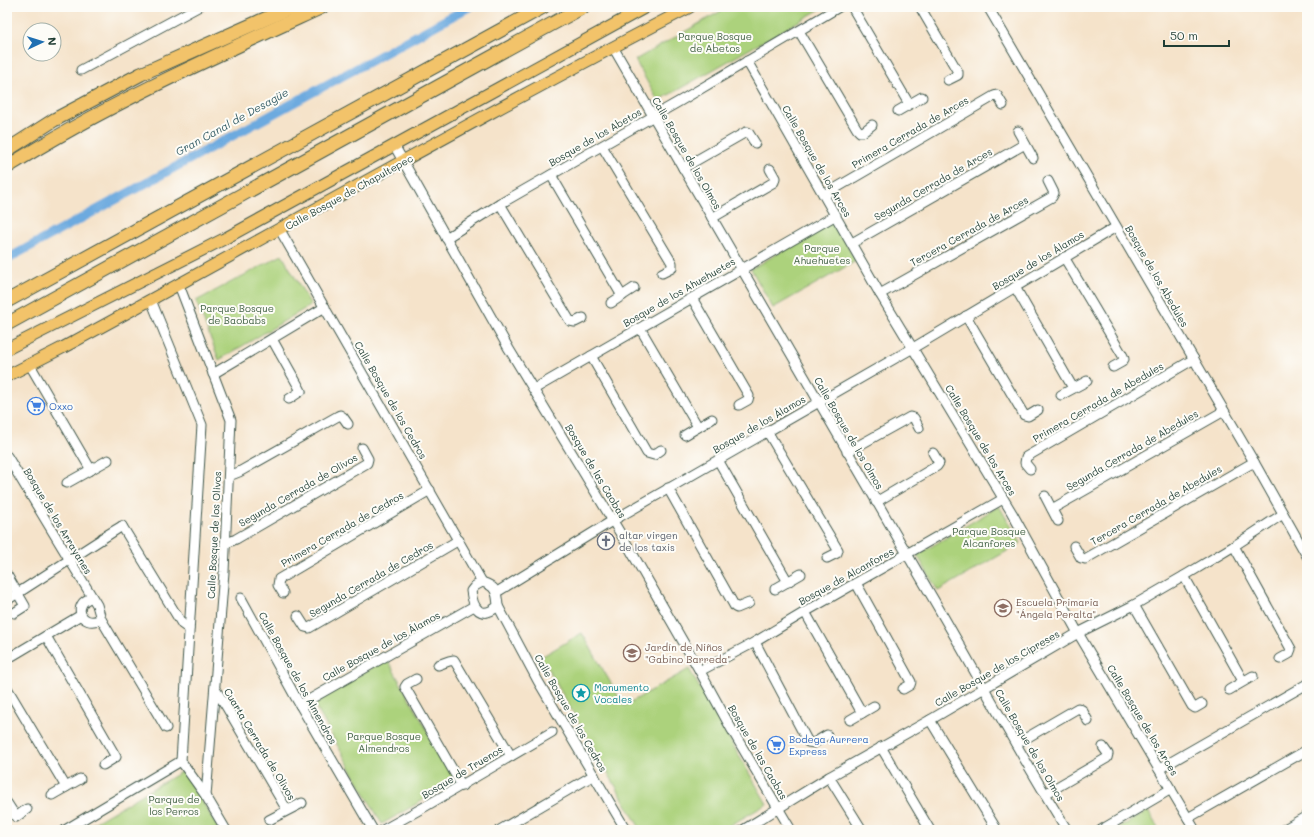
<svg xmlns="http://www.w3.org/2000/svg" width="1314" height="837" font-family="Mali,sans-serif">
<rect width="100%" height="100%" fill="#fdfcf7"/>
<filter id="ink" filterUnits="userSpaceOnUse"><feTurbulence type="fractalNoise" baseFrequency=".025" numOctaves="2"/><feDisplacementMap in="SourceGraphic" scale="8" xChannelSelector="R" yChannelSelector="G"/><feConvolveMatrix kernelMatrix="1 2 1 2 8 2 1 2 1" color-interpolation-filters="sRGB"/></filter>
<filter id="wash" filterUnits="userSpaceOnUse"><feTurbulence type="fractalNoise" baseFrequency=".012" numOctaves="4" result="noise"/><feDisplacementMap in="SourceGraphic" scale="16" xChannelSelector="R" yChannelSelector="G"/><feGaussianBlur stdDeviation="0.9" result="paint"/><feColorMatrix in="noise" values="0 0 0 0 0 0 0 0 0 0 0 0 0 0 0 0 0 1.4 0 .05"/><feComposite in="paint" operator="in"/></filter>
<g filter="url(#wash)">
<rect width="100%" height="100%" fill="#f5e3ca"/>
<g fill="#acd27b" stroke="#668858">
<polygon points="728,7 824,7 658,101 635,60"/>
<polygon points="834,221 856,261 773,308 751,269"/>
<polygon points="282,255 311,305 219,360 196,301"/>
<polygon points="999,506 1021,543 938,591 917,555"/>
<polygon points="582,633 624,706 689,669 767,804 722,830 641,830 541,657"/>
<polygon points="387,659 456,781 382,824 313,702"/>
<polygon points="184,770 219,830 89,830 87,827"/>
<polygon points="1148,811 1159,830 1115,830"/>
</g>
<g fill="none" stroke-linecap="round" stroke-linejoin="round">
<polyline stroke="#6daadf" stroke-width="9" points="7,259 469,7"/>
</g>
</g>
<g filter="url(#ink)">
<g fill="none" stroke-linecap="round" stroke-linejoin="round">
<defs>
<g id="minor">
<polyline points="852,7 909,104"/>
<polyline points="920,7 958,72 958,75 948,80"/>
<polyline points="988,7 1254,462 1307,556"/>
<polyline points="799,31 857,129 860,132 863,132 872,125"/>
<path d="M613,47C718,228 823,409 928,590C975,670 1018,752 1067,830"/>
<polyline points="747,61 880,294 1012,513 1078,633 1195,830"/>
<polyline points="81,70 198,7"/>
<polyline points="898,111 922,97"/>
<polyline points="1018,131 1033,158"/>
<polyline points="394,145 509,349 631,551 697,666 732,730 791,830"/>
<polyline points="602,146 672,263 672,268 662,273"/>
<polyline points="683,168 746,132 748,132 755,143"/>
<polyline points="551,175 622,296"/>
<polyline points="824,195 994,96 997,95 1003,105"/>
<polyline points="500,204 570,321 575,322 583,318"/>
<polyline points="712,218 774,182 775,178 770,169"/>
<polyline points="280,230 482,582"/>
<polyline points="446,238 500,204 680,101 839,7"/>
<polyline points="852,243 1025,144"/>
<polyline points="1064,257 1123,356 1124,359 1122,362 1113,367"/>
<polyline points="179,285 231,420 224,572 206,796"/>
<polyline points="1015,287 1073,388"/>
<polyline points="880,294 1052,197 1054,193 1048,181"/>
<polyline points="692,298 749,396 748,400 739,405"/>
<polyline points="151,300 202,425 181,761"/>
<polyline points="611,303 634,288"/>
<polyline points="966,316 1024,415 1028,416 1038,410"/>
<polyline points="640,328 698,427"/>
<polyline points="272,339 300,389 301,391 289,399"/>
<polyline points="591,356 647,453 654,455 661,450"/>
<polyline points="30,365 91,470"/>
<polyline points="213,374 325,307"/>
<polyline points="534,389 836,215"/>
<polyline points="1061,395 1087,381"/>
<polyline points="767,431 838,550 837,553 827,558"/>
<polyline points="685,435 712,419"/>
<polyline points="847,452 910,417 914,418 919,428"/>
<polyline points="7,456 97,605 101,619 166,728"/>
<polyline points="718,460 788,582"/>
<polyline points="1030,469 1025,463 1026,457 1194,359"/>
<polyline points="229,476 239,472 338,416 340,415 343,417 348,424"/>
<polyline points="67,483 108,460"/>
<polyline points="668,488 735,607 737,608 749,603"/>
<polyline points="1045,496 1058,521"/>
<polyline points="876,502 937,466 939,463 933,453"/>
<polyline points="1052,509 1224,411"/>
<polyline points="122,526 182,624 189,629"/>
<polyline points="225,544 236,539 367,463 368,459 362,448"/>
<polyline points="1074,546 1081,558 1085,559 1254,462"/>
<polyline points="1234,546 1291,649 1289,654 1280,659"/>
<polyline points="7,575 25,606 14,613"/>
<polyline points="1184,576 1243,681"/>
<path d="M482,582C496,586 497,592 498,606C481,620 473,609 471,591L475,586Z"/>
<polyline points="856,583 911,682 910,685 903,689"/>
<polyline points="775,589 801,574"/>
<polyline points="497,592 612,521 913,348 1116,227"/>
<polyline points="283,593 278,585 279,579 430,490"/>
<path d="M91,598C72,603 80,629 101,619"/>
<polyline points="241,598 296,698 373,830"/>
<polyline points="7,600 122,526 102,538"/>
<polyline points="1134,605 1192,706 1195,708 1202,704"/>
<polyline points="498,606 538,681 626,830"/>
<polyline points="805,612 862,713"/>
<polyline points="298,616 305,627 309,628 459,540"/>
<polyline points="46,636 116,757 103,765"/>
<polyline points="755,642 808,742 814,743 827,735"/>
<polyline points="7,659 81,615"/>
<polyline points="438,665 449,661 454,660 511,756"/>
<polyline points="700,671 755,642 805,612 1003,499"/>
<polyline points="416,679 407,684 405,687 462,786"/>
<polyline points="7,688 66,787"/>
<polyline points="215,689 226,706 287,810"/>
<polyline points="1229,690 1253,676"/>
<polyline points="300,705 474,606"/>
<polyline points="850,720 874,706"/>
<polyline points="930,720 997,830"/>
<polyline points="1016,744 1078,708 1082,710 1088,721"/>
<polyline points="881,747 930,830"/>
<polyline points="181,761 206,796 226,830"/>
<polyline points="1159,769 1307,684"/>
<polyline points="829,777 862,830"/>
<polyline points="1045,794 1107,758 1108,754 1103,747"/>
<polyline points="52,795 80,779"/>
<polyline points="7,803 16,817 27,809"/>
<polyline points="1188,818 1307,750"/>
<polyline points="269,820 302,803"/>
<polyline points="65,830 181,761"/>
<polyline points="383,830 426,806 552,732"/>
<polyline points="500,830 594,775"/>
<polyline points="743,830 829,777 930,720 1078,633 1134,605 1184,576 1234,546 1283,514"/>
<polyline points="1101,830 1171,789"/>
<polyline points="1283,830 1307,816"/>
</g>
<g id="major">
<polyline points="7,349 224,239 646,7"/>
<path d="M7,376L64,347C273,234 479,116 690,7"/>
</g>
<g id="highway">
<polyline points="7,150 54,120 141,74 292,7"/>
<path d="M7,167C107,104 215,56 322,7"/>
<polyline points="7,301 543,7"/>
<polyline points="7,324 583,7"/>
</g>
</defs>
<use href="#minor" stroke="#3f564a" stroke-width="11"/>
<use href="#major" stroke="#3f564a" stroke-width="13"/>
<use href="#highway" stroke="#3f564a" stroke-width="15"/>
<use href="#minor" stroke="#fff" stroke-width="9"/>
<use href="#major" stroke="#f2c36a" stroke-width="11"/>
<use href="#highway" stroke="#f2c36a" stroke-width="13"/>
</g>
</g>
<defs>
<symbol id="supermarket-ring" viewBox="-11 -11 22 22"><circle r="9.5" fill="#fdfcf7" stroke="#3f7fe0" stroke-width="1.5"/><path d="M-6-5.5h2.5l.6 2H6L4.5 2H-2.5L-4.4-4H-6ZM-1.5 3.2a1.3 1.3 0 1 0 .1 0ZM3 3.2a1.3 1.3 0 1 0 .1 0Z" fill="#3f7fe0"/></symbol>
<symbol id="church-ring" viewBox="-11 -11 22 22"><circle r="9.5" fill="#fdfcf7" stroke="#6b7280" stroke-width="1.5"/><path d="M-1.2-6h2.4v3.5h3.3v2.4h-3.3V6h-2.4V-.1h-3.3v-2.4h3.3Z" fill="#6b7280"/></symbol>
<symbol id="school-ring" viewBox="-11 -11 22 22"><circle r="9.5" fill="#fdfcf7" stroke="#8d6e63" stroke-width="1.5"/><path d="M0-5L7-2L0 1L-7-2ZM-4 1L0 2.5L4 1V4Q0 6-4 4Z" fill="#8d6e63"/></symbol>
<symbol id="sight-ring" viewBox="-11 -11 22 22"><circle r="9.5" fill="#fdfcf7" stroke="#0f9aa8" stroke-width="1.5"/><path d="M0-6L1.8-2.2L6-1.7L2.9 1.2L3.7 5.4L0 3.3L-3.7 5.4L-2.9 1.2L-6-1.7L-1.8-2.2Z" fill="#0f9aa8"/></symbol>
</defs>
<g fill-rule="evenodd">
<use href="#supermarket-ring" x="26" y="396" width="20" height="20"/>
<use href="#church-ring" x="596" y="531" width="20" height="20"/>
<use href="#school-ring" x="993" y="598" width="20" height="20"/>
<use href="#school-ring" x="622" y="643" width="20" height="20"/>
<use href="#sight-ring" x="571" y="683" width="20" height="20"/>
<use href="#supermarket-ring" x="766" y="735" width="20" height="20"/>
</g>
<g text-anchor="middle" stroke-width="4" stroke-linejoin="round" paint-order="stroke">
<g font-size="10" fill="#426246" stroke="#fdfcf7">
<text x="715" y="40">Parque Bosque<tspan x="715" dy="12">de Abetos</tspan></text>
<text x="822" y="252">Parque<tspan x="822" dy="12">Ahuehuetes</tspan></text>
<text x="237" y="312">Parque Bosque<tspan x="237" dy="12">de Baobabs</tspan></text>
<text x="989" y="535">Parque Bosque<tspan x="989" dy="12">Alcanfores</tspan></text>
<text x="384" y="740">Parque Bosque<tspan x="384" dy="12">Almendros</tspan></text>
<text x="174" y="803">Parque de<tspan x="174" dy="12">los Perros</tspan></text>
</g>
<g font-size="10" fill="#1f3d34" stroke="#fdfcf7">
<text transform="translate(910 132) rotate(-30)" y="4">Primera Cerrada de Arces</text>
<text transform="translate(595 137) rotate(-30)" y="4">Bosque de los Abetos</text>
<text transform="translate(687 153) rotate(60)" y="4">Calle Bosque de los Olmos</text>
<text transform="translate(817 161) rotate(60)" y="4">Calle Bosque de los Arces</text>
<text transform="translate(933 184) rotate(-30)" y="4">Segunda Cerrada de Arces</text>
<text transform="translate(349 192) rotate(-29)" y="4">Calle Bosque de Chapultepec</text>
<text transform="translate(969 231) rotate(-29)" y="4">Tercera Cerrada de Arces</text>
<text transform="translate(1038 260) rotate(-31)" y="4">Bosque de los Álamos</text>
<text transform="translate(1157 276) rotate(60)" y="4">Bosque de los Abedules</text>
<text transform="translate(679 292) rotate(-30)" y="4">Bosque de los Ahuehuetes</text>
<text transform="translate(391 400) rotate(60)" y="4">Calle Bosque de los Cedros</text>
<text transform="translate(1098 402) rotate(-30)" y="4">Primera Cerrada de Abedules</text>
<text transform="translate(759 424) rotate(-30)" y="4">Bosque de los Álamos</text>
<text transform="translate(849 433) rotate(60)" y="4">Calle Bosque de los Olmos</text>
<text transform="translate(981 440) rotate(59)" y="4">Calle Bosque de los Arces</text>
<text transform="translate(1132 450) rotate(-30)" y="4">Segunda Cerrada de Abedules</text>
<text transform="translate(596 471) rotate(59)" y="4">Bosque de las Caobas</text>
<text transform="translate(298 490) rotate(-30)" y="4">Segunda Cerrada de Olivos</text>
<text transform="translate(1156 505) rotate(-30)" y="4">Tercera Cerrada de Abedules</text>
<text transform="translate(58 521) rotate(59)" y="4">Bosque de los Arrayanes</text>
<text transform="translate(342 529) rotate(-30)" y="4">Primera Cerrada de Cedros</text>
<text transform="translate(214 535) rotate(-87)" y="4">Calle Bosque de los Olivos</text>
<text transform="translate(846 576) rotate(-29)" y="4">Bosque de Alcanfores</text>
<text transform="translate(371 579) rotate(-30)" y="4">Segunda Cerrada de Cedros</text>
<text transform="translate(381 646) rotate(-29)" y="4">Calle Bosque de los Álamos</text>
<text transform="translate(997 668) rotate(-30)" y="4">Calle Bosque de los Cipreses</text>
<text transform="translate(298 678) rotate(61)" y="4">Calle Bosque de los Almendros</text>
<text transform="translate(571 713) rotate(60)" y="4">Calle Bosque de los Cedros</text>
<text transform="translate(1143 720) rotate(59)" y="4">Calle Bosque de los Arces</text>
<text transform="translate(260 744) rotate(59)" y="4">Cuarta Cerrada de Olivos</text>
<text transform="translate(1030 745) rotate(60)" y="4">Calle Bosque de los Olmos</text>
<text transform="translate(758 752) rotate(60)" y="4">Bosque de las Caobas</text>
<text transform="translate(462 772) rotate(-31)" y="4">Bosque de Truenos</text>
</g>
<g font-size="10" fill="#366cbe" stroke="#fdfcf7" text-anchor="start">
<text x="49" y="410">Oxxo</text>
<text x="789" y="743">Bodega Aurrera<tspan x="789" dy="12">Express</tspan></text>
</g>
<g font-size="10" fill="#5b616d" stroke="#fdfcf7" text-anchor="start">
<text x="619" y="539">altar virgen<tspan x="619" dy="12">de los taxis</tspan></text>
</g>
<g font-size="10" fill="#785e54" stroke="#fdfcf7" text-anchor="start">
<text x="1016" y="606">Escuela Primaria<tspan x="1016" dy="12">"Ángela Peralta"</tspan></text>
<text x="645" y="651">Jardín de Niños<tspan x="645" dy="12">"Gabino Barreda"</tspan></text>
</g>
<g font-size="10" fill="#0d838f" stroke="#fdfcf7" text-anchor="start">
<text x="594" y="691">Monumento<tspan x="594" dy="12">Vocales</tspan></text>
</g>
<g font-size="11" font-style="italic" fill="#365e67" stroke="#fdfcf7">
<text transform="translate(232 122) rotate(-29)" y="4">Gran Canal de Desagüe</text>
</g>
</g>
<rect width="1314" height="837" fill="none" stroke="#fdfcf7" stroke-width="24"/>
<g transform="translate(42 42) rotate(86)"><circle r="19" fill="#fdfcf7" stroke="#a4b0a9"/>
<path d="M0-3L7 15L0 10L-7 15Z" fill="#1f6fb2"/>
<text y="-6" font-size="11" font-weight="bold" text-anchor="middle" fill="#1f3d34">N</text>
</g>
<path d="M1164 40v6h65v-6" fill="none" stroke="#1f3d34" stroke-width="2"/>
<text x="1170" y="40" font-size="12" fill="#1f3d34" stroke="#fdfcf7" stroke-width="3" paint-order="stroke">50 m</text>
</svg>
